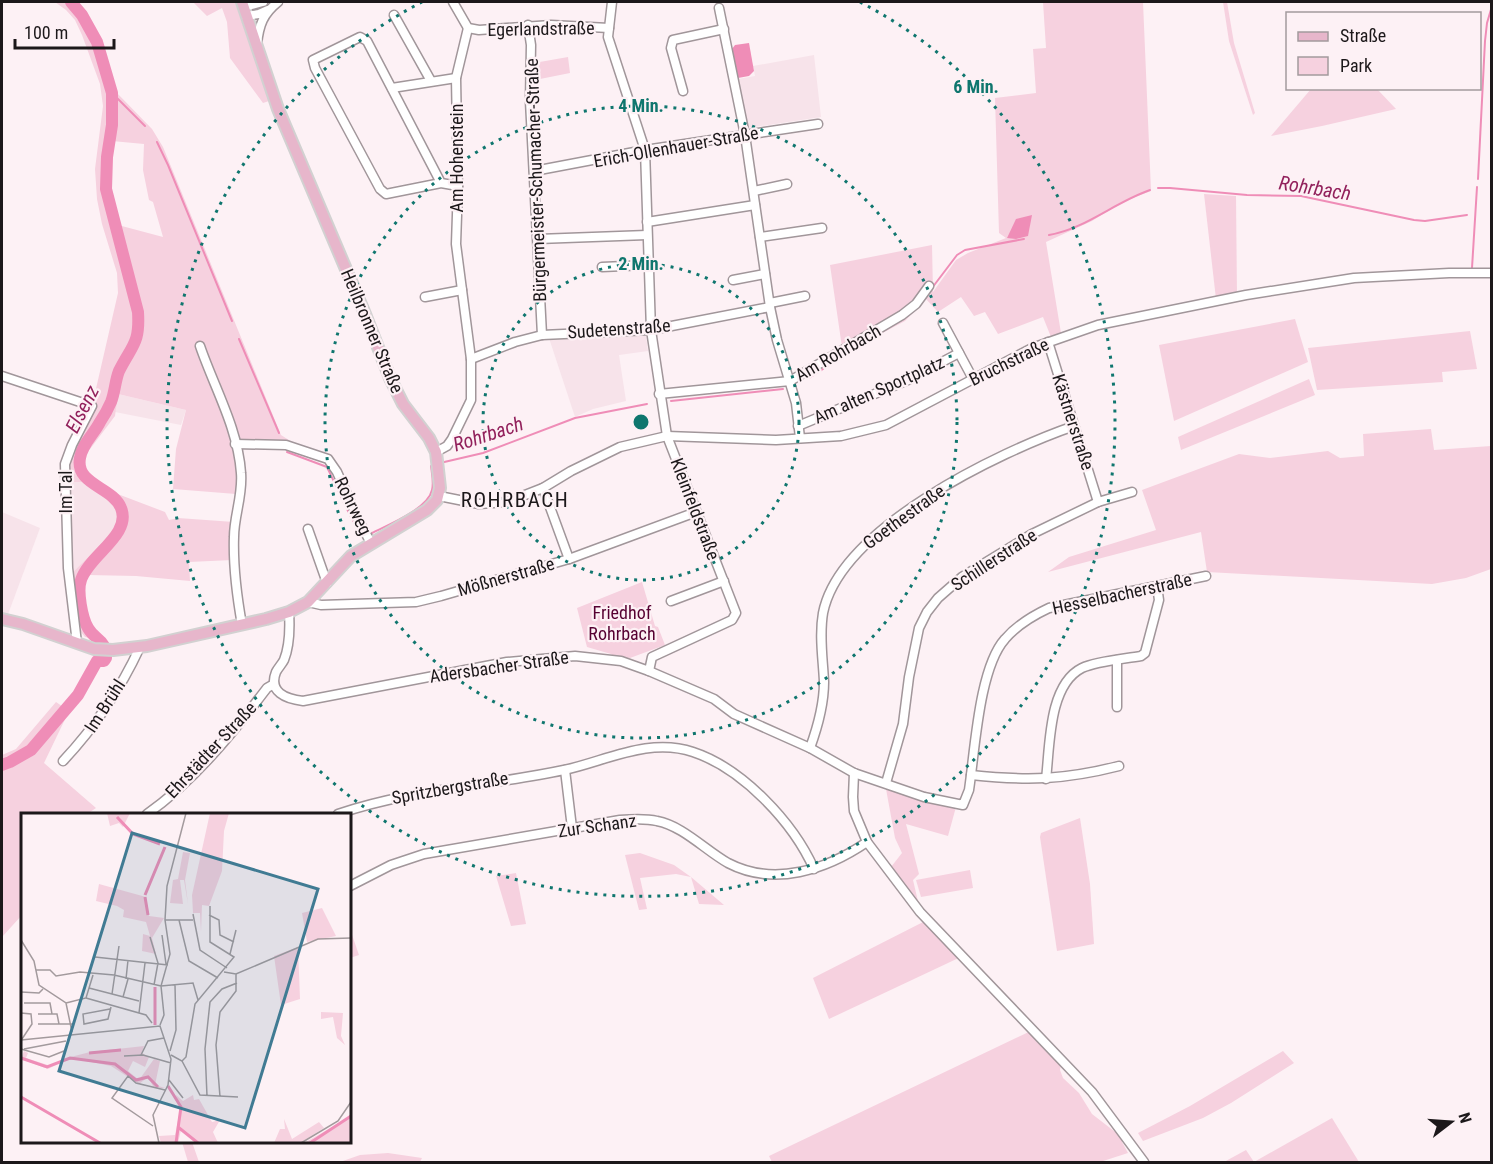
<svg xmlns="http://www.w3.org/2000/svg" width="1493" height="1164" font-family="'Roboto Condensed',sans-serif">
<rect width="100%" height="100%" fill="#fdf1f5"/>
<g fill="#f7e3ea">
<polygon points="814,55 821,117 748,128 738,79 755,76 753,66"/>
<polygon points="646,336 648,351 619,355 626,401 593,409 575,417 549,338"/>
<polygon points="118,394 186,410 181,425 115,412"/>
<polygon points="66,482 83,482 90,485 117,506 121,521 115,530 70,575"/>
<polygon points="2,512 40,528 7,617 2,616"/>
</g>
<g fill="#f6d1df" fill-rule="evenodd">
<path d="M55,2H74L92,31L109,70L116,92L152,129L163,147L281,435L292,442V445L248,442L235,437L230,439C240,454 238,476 236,494L173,489L176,449L186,410L118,394L115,416L81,461L85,473L115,493L165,512L169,520L178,518L234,522L232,560L189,562L190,581L136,576L88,575C80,597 84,620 96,639L85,637L80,631L70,575L115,530L121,521L117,506L90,485L83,482H66L65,464L92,406L118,293L117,273L102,224L97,199L95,169L103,106L100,84L82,35L75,20L66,10ZM112,141L144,144L143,170L149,200L153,202L163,237L118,225L110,192Z"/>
<polygon points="193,2 235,2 269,101 263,103 230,58 227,22 222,8 207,16"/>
<polygon points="1043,2 1143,2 1151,191 1122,202 1092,221 1046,242 1061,333 1051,337 1043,317 998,334 985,312 974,316 961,297 938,312 926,299 905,321 843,354 830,265 932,245 933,292 956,260 968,253 1006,238 999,233 995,98 1036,93 1033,49 1046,48"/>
<polygon points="1223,2 1227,2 1234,43 1255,113 1253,115 1229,41"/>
<polygon points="568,57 570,73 535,80 534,63"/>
<polygon points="1311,89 1377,89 1396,109 1322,126 1271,136"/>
<polygon points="1204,194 1236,196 1237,295 1216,299"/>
<polygon points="1295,319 1308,362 1174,421 1159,345"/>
<polygon points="1470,331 1477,369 1442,372 1443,382 1317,390 1308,348"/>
<polygon points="1309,379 1315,395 1181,450 1178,437"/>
<polygon points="1431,429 1434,450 1491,446 1491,569 1466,578 1432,584 1207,572 1201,532 1048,572 1069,557 1156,530 1142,490 1239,454 1270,458 1328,451 1340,458 1364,456 1363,434"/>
<polygon points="642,582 655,626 658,627 665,645 630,658 614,657 611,654 587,647 577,608"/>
<polygon points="56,702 69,711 44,763 96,808 87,814 22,814 22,915 2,937 2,755 16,749"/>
<polygon points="886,789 924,802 956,807 948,836 906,824 919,874 913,880 920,910 891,867 902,853 895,838"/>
<polygon points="1080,818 1090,884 1094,944 1057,951 1040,837 1041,833"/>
<polygon points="640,853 674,865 691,877 724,905 699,904 691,877 676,874 640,878 647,909 639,910 625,855"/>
<polygon points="970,870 973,888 921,897 916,880"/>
<polygon points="516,873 526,924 511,926 496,876"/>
<polygon points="929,919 965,955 829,1019 813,978"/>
<polygon points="350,929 359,955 350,958"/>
<polygon points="1035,1029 1062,1059 1060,1070 1063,1078 1079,1093 1092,1114 1123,1138 1122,1142 1128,1153 1100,1162 772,1162 769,1156"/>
<polygon points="1283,1051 1294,1063 1231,1103 1203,1118 1143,1141 1138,1133 1190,1106"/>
<polygon points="1332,1118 1359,1162 1254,1162"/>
<polygon points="182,1142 192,1142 199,1162 188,1162"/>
<polygon points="1246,1150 1254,1162 1224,1162"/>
<polygon points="388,1153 422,1158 420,1162 340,1162 360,1155"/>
</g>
<g fill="#ef8db7">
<polygon points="749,43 754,71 749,76 738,78 732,49 735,45"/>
<polygon points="1032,215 1028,236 1016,239 1007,238 1016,219"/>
</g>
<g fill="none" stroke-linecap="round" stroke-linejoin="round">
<g stroke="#ef8db7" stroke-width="2">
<polyline points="112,93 145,126"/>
<polyline points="157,142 168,165 232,321"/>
<polyline points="1478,179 1485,41 1487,23 1492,6"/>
<polyline points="1158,188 1170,188 1247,195 1301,196 1414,220 1425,221 1467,215"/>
<path d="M1049,235C1085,229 1115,202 1150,190"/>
<polyline points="1472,268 1477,187"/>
<polyline points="932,288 957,255 965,250 1024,239"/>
<polyline points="239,339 279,433"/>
<polyline points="809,378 865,342"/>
<polyline points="671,401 783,389"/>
<polyline points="287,452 327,467 349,513 361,535"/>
<polyline points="440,463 483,453 575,418 647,404"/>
<path d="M372,533C388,525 428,509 432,490C434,483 432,474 431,466L434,464"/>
</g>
<path stroke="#ef8db7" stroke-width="12" d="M2,765L10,762L31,750L78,695L97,661H104L106,658C106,638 96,642 88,628C82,618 77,591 81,580C89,555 132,535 121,508C113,487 75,485 80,458C82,444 94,434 100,422C104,416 108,409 111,402C115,392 115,381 119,371C132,345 140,344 138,312L106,189L107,157L112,125V93L97,42L82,15L71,2"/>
<defs>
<g id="minor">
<polyline points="453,2 468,28 479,30 551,25 609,28"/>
<polyline points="612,2 608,37 645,150 651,330 667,436 736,613 732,620 652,657 649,671"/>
<polyline points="244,7 263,2"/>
<polyline points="719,8 745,135 770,307 777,340 796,403 800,438"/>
<polyline points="394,15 431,81"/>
<polyline points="246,16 259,14 268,10"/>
<polyline points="528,25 531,45 530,101 542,335"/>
<path d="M257,44C259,25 263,14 278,2"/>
<polyline points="392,88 456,78"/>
<polyline points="683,91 671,48 673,40 724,29"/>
<polyline points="534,171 645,150 818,124"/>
<polyline points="441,183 367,41 360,37 313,60 315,68 380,189 386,194 441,183 458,186"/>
<polyline points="754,191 787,184"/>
<polyline points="647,222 755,205"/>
<polyline points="760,237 822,228"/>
<polyline points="538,239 647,235"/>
<polyline points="602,267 647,265"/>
<polyline points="733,280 765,274"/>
<polyline points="425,297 462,290"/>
<polyline points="770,303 805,296"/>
<polyline points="943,323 973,379"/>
<polyline points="1048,342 1098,502"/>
<path d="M200,346C214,387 238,428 241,473C243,495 234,516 234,537C233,566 237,597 242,625"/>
<polyline points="471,359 515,342 542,335 651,330 770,307"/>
<polyline points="2,376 92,406 72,445 65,464 68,568 77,643"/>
<polyline points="659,394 790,381 902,315 916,304 929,286"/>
<polyline points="798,426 908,380 959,353"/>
<polyline points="235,444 286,445 328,459 337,472 361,525 371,543"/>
<polyline points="436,452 447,446 452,439 471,400 471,359 456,244 458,186 456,78 468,28"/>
<polyline points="543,488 569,559"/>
<polyline points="439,496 479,504 507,502 543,488 571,471 620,447 667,436 776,440 841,436 886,425 1032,348 1098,325 1246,295 1354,278 1449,273 1492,273"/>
<polyline points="308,529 327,583"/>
<polyline points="671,601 724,581"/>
<polyline points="308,602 321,605 416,602 441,596 569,559 696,512"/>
<path d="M289,612C290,628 290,645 284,660C282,664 278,668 276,672C268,692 286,699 303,701L507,662L575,656L621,661L649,671L714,699L734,714L810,748L854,773L924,797L963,805L969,790C975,750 979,668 1005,639C1017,625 1032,616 1049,608L1206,576"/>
<polyline points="1117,707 1117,660"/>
<path d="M810,748C818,726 824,705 824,682C823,659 819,636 823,613C840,528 999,452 1074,426"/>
<path d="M63,761C94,728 121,688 140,647"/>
<polyline points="565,770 572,828"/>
<polyline points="854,773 853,797 854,811 867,842 920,912 1092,1092 1144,1162"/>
<path d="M971,775C1027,781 1064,780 1119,766"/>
<path d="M1046,779C1050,747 1048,685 1082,668C1097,661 1124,659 1141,656L1145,653L1159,600L1157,586"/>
<polyline points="886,783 903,724 909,677 919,628 927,612 938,598 962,577 1032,534 1098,502 1132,492"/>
<path d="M147,814C194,781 232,734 267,688L274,684"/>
<path d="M338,814C411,789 489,786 564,770C606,761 649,737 693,752C742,768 793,822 814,869"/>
<path d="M350,886L391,865L424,854L620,820C632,819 645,818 657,821C683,826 705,850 728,863C774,887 826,870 867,842"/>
</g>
<polyline id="major" points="2,619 23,624 94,649 113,650 147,646 266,619 289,612 308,602 351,556 427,510 437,500 440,488 436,452 429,438 403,404 390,378 365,314 278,109 242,2"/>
</defs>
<use href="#minor" stroke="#a1969a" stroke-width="11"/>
<use href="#major" stroke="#d2d1d1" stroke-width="14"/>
<use href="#minor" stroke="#fff" stroke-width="8"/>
<use href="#major" stroke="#e7b6cb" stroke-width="10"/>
</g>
<g fill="none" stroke="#0f766e" stroke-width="3" stroke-dasharray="3 6">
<circle cx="641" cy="422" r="158"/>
<circle cx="641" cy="422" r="316"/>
<path d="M860 2A474 474 0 1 1 422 2"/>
</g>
<g text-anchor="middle" stroke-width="4.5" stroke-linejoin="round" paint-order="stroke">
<g font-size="18" fill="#1c181a" stroke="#fdf1f5">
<text transform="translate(541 29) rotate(-1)" y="6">Egerlandstraße</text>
<text transform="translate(676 147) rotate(-10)" y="6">Erich-Ollenhauer-Straße</text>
<text transform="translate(457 158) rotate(-90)" y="6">Am Hohenstein</text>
<text transform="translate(536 180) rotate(-92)" y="6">Bürgermeister-Schumacher-Straße</text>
<text transform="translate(619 329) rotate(-4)" y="6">Sudetenstraße</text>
<text transform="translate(372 331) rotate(67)" y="6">Heilbronner Straße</text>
<text transform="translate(838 353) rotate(-30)" y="6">Am Rohrbach</text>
<text transform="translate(1009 362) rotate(-26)" y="6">Bruchstraße</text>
<text transform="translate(879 390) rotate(-24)" y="6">Am alten Sportplatz</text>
<text transform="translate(1073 422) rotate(72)" y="6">Kästnerstraße</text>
<text transform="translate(66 492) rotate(-90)" y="6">Im Tal</text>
<text transform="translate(353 506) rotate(64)" y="6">Rohrweg</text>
<text transform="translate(695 509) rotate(69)" y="6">Kleinfeldstraße</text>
<text transform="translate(904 517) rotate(-36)" y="6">Goethestraße</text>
<text transform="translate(994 560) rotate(-33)" y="6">Schillerstraße</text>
<text transform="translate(506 577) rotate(-16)" y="6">Mößnerstraße</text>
<text transform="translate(1122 594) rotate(-12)" y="6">Hesselbacherstraße</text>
<text transform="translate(499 667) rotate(-8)" y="6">Adersbacher Straße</text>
<text transform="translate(105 706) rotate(-57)" y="6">Im Brühl</text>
<text transform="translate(211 750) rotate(-47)" y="6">Ehrstädter Straße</text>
<text transform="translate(450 788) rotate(-10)" y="6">Spritzbergstraße</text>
<text transform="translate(597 826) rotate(-8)" y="6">Zur Schanz</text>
</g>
<g font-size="18" fill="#570032" stroke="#fdf1f5">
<text x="622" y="619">Friedhof<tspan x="622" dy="21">Rohrbach</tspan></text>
</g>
<g font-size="20" font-style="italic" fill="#92215c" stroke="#fdf1f5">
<text transform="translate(1315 188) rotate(9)" y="7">Rohrbach</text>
<text transform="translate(82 409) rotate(-63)" y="7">Elsenz</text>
<text transform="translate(488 434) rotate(-18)" y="7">Rohrbach</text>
</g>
<g font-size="21" letter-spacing="1.5" fill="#1c181a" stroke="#fdf1f5">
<text x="515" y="507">ROHRBACH</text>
</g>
</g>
<g transform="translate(21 813)">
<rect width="330" height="330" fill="#fdf1f5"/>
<path d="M86,0H109L102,14L98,10L89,13ZM189,0H208L203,18L201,58L188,93L181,92L180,119L179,100H172L171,82ZM162,39L169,40L164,67L167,91L163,67H159L162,91L149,90L152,67L157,66ZM78,71L125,84L128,103L143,105L131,125L135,141L121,138L122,121L129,123L125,109L102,104L103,97L96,93L75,88ZM301,95L315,123L286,129L281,100ZM277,134L279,186L260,192L253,143ZM300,199L322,200L320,223L324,232L316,225L312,204L300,206ZM123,233L121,240L128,244L124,254L112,248L107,258L118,267L133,246L139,248L134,272L144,275H133L127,264L118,271L90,253L60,247H45L27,256L0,246L3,238L7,240L5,245L30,253L42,246L69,239ZM155,282L162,288L172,282L173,287L178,286L191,309L199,307L192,319L197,330H175L160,317L157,330H140L138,323L154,322L159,297ZM330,300V330H283L327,305ZM263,306L271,326L298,309L303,315L279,330H253L259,316H264Z" fill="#f6d1df"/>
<path fill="none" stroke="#ef8db7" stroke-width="3" d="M96,4L112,21L139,31M124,82L144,34M124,84L127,102M134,212V174M68,240L100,237M0,245L26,254L49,245L94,251L115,267L127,264L137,274M147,273L160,294L155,330M0,284L79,330M157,314L177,330M289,330L330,303"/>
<path fill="none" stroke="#a39a9d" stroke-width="1.5" d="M172,101L179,137L206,155M188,102L198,107L199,122L213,129M144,107H172M158,107L168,148L197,165M141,122L145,151M129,124L137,150L133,172M0,127L13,148L18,172L45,190L51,219M209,141L215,117M74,144L147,152M15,157H29L35,163L59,159L93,162L140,173L172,170L177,187M203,159L215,161L297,126L330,125M105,166L107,147M68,175L118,188M0,179L18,180L22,176M91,181L98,133M102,184L107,166M65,185L125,202L131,210M3,190H29L31,201M45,190L65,185L72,162M89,196L62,201L63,211L87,206L90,194M0,200L10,201L11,211L1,226M118,200L124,150M17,201H36L38,211M17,211H51M139,212L143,202L140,173L149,141L144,107L146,73L165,0M0,227L139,213L150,246L147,272L132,302L138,330M0,236L28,244L43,238M3,236L45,228M149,238L155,217L154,172M120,242L127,228L143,225M150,242L161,248L179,282L217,284M103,243L122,242L150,250M161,248L165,244L174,191L213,144L189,129V93M148,267L162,285M186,283L184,236L189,189L201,176L216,170M199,284L195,232L199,199L215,178V161M132,313L91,285L107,263L115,270L144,277M280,330L317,308L330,289"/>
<path fill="#407b93" fill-opacity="0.15" stroke="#407b93" stroke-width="3" d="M111,20L297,76L224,315L38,258Z"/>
<rect width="330" height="330" fill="none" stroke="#1c181a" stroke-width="3"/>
</g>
<circle cx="641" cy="422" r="9" fill="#0f766e" stroke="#fdf1f5" stroke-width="3"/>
<g font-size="18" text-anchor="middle" font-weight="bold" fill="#0f766e" stroke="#fdf1f5" stroke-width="4.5" stroke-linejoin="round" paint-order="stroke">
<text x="976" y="93">6 Min.</text>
<text x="641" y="112">4 Min.</text>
<text x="641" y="270">2 Min.</text>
</g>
<rect width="1493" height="1164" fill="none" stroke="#1c181a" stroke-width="6"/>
<rect x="1286" y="12" width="195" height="78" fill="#fdf1f5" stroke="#a39a9d" stroke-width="1.5"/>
<rect x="1298" y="32" width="30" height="9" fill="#e7b6cb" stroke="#a39a9d" stroke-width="1.5"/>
<text x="1340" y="42" font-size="18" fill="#1c181a">Straße</text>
<rect x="1298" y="57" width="30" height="18" fill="#f6d1df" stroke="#a39a9d" stroke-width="1.5"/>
<text x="1340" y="72" font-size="18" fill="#1c181a">Park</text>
<g transform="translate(1451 1122) rotate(73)" stroke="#fdf1f5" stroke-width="4.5" paint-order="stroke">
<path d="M0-4.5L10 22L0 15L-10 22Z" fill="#1c181a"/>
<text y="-9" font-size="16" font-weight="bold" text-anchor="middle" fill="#1c181a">N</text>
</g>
<path d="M15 39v9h99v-9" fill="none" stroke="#1c181a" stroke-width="3"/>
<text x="24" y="39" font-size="18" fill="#1c181a" stroke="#fdf1f5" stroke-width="4.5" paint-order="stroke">100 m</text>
</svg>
